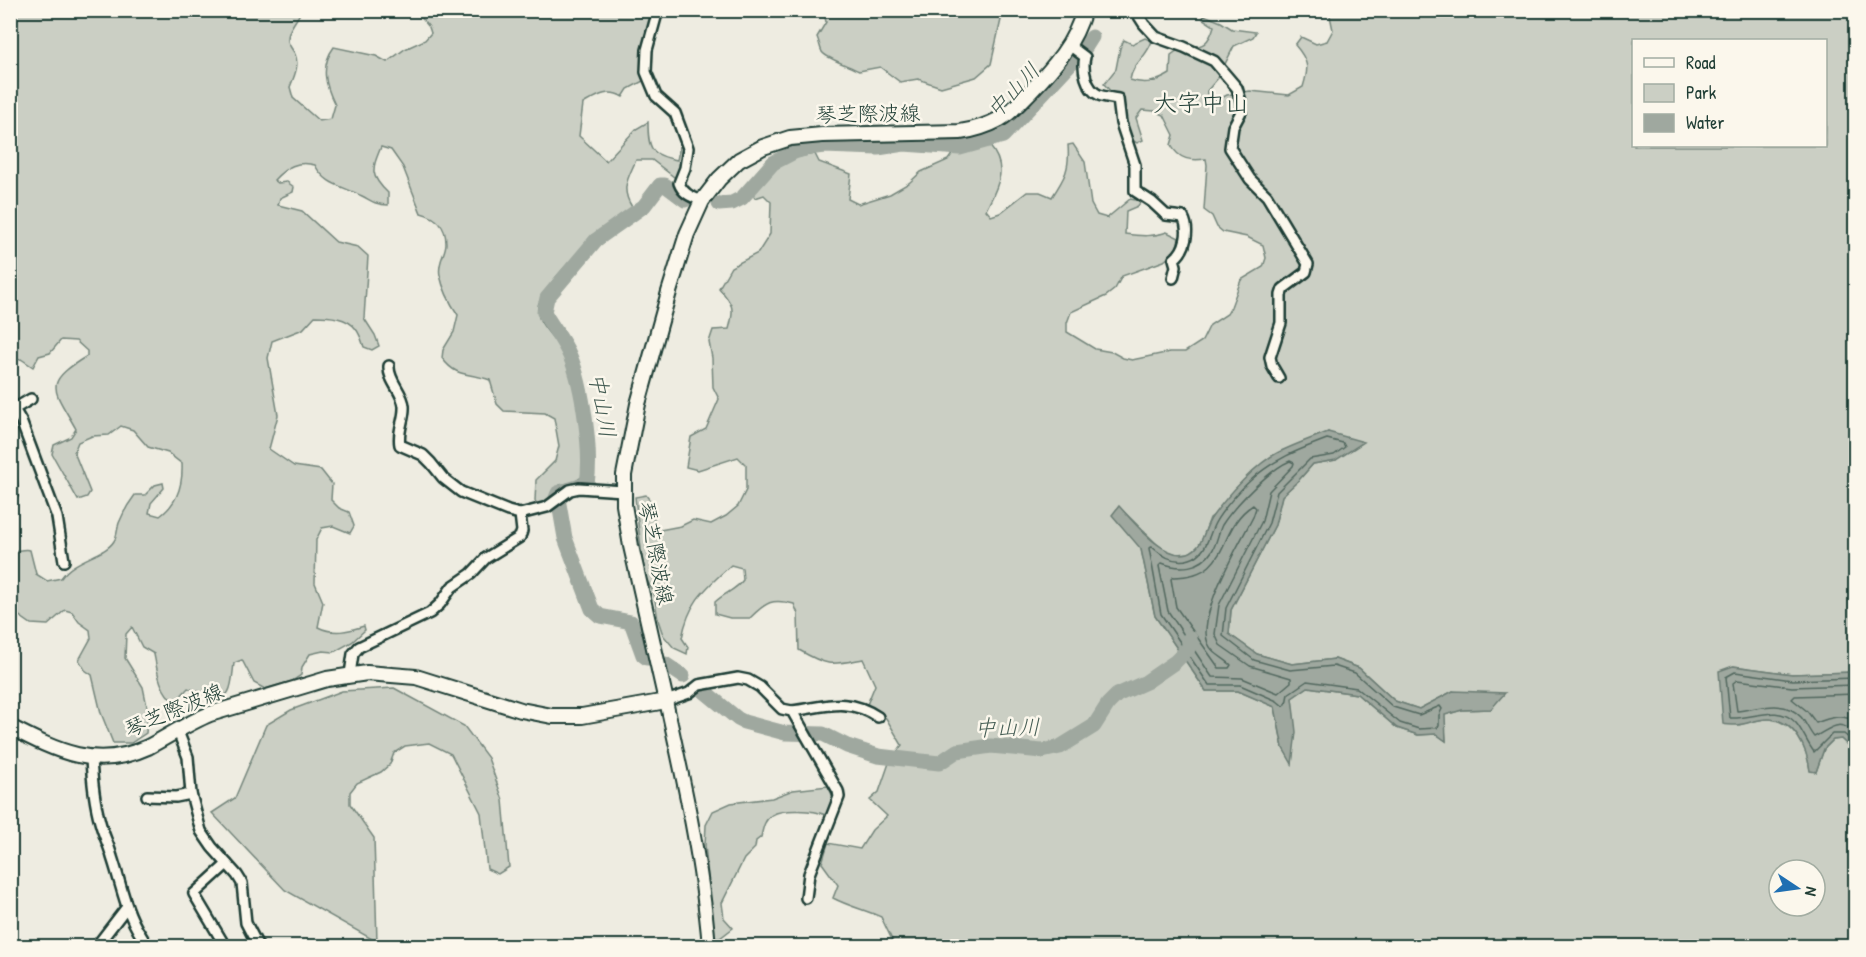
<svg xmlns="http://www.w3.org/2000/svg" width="1866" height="957" font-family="'Patrick Hand','Klee One',sans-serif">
<rect width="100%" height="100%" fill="#eeece1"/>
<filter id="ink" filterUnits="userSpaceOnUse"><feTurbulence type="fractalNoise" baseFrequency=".0167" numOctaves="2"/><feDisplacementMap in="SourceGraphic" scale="12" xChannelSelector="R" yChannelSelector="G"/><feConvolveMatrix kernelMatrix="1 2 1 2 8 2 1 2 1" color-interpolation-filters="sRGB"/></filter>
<g filter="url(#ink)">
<g fill="#cbcfc4" stroke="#75867c" stroke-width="1.5" fill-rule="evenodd">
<path d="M454,10L656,11L648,29L643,81L628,89L623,97C608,88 597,96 583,104L579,136L606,161L636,129L648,122C648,148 650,155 677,160L681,141L689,135L692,156L685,176L674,177L652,160H636C628,179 620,188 632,207C622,220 613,223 600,233C584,245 551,280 541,298C531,316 545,328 556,342C560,348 564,355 567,362C582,396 582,439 583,476L574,482L560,485L548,501L538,505L535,501L536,480L555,461L559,446L554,418L545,413L504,411L497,404L490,380C470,372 457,379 442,358L443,350L454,332L458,315C450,303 443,289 440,275C437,263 446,253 446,243C446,225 436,217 421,213L403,167L391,150L381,147C372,169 369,175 388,193V205C376,205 372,201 362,196C343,186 325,185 315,165C298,160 286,167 274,180L278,183L287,182L294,187L293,192L280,198L278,205L302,211L336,242L358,247L368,256L364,318L375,335L379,346L372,350L364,347C362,341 360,334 356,329C347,317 329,316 315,316L303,329L272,341L268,358L278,415L269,449L294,466L321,470L332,484L331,500L339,508L349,512L354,526L350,533L333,526L322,528L316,540L315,583L323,602L318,627C334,635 348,631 364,626L365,630L352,642L334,652L323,651L310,654L302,667L301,675L292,681L265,689L254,683L242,660L234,663C231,688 233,695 210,707L207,694L188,688L175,702C160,693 157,670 154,654L142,647L132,627L126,634L125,658L143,687L148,711L146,733L131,743H113L101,713L92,675L85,670L79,660L91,638L90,630L79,622L72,612L65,610L48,625L31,624L11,610V551C18,552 22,548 30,550L36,574L47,581L61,578C75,558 105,556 114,541C117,537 117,529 119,523C123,513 128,504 135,495H145L155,485L163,483L164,488L151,503L149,513L160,516C178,503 183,485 182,464L168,453L148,447L133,430L121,426L109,435L92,436L78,442L74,452L90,492L87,497L78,500L52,454L54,445L71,437L76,429C54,389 41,384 87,356V351L76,341L61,340L50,353L39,356L33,367L21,359L11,362V11H301C297,21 287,29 288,41C289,46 293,50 295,54C300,65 294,77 290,87L293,98L319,121L331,119L335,105C325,85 320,66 334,47L376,56L387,62L405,49L425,40L431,33L429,27L420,16L422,11H432L440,15Z"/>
<path d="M822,11H1003L991,64L976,77L941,87L918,79L900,82L880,67L859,71C850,66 827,59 822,52C820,48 819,41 817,37L826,22L824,12Z"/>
<path d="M1329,11H1855V672L1792,674L1734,666L1738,725C1747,723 1760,718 1770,719C1795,722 1807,748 1810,770L1816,772L1824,749L1833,740L1841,739L1855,752V946H895L881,917C865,910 848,906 833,898L838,885L822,863L828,843L860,849L872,830L887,816L870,800L879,792L889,763L902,745L886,718L866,707L875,685L863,659C831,665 828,667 799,650L798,614L794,604C772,598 766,602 750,618H730L715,614V602C724,593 736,590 743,580L742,568L731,565C705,589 689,601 682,638L688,647L687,654L674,648L663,635L658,620L654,594L644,574L635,497L646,495L654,506V525L660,530L681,526L693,520L711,524L726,516L738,506L746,490V465L738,457L698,470L686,467L691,437L706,429L719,399L713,387L712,358L709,342L713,330L729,329C735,308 733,304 719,288L731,267L758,253L770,234L771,202L764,195L755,198L752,194C773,168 781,158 815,154L819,162L851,174L848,199L858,204L890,194L909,183L921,172L948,160L953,153L968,152L989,145C1009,168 998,186 986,210L991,216L1000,213L1027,192H1040L1052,197C1065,177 1070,169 1068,145L1073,144L1085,162L1091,204L1097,215L1107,218L1130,199L1141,201L1138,206L1126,211L1125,234C1140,236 1153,237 1167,232L1179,238L1176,251L1164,261L1122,276L1115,289L1106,296L1071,312L1067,323V332L1095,349L1112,352L1123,358L1132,360L1170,352H1185L1202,341L1210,325L1227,314L1231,307L1241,280L1263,267L1266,258L1263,245L1247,237L1223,232L1217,227L1212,216L1204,210L1207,165L1206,159C1191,161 1179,160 1171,145L1174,135L1164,115L1155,111L1142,110L1136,118L1143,140L1137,143L1131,139L1121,98L1112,93L1104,84L1116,69L1120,48L1124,40L1132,44L1145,38L1152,41C1146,59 1133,62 1130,80C1145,85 1157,82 1170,74L1171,55C1190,39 1205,58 1214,26L1203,19L1204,15L1221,22L1232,29L1256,32L1253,37L1234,46L1218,78L1207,91V97L1216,101L1227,95L1250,91L1289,95L1303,87C1309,68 1309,61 1295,45L1301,37L1316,44L1327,41L1333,30ZM1634,40H1826V146H1634ZM1328,432L1336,460L1313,464L1298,481L1282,495L1275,525L1231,610L1229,634L1257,654L1292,664L1335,659L1359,668L1395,701L1419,709L1453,691L1491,709L1462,710L1444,715L1446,741L1436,734L1418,735L1397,728L1357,694L1308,687L1292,698L1295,732L1292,763L1283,748L1275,707L1238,691H1206L1155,616L1141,549L1119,507L1162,549L1176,554L1189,553L1200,545L1210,518ZM1779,870H1815V906H1779Z"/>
<polygon points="394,688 464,726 488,758 503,800 509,867 498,874 487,869 481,813 451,754 429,743 405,746 394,753 390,764 381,772 357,783 350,792 350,804 374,838 377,942 285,890 212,813 235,798 266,725 291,710 342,691"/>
<path d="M828,786L834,799L831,808L826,815C814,810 783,808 772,815C764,820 763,828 761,837L756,841L755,848L744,859L722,903L724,918L733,928L720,938L714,939L705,845L706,825L713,811L731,803L772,798L793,790Z"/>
</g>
<g fill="#9fa89f" stroke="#6c7d74" stroke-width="1.5">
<path d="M1328,432L1364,442L1336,460L1313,464L1298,481L1282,496L1275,525L1231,610L1229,634L1257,654L1292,664L1335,659L1359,668L1395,701L1419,709L1453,691L1505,693L1491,709L1462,710L1445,715L1446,741L1436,734L1418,735L1397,728L1357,694L1308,687L1292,698L1296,732L1292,764L1283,748L1275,707L1238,691H1206L1155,616L1141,549L1112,515L1119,506C1134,522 1164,561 1188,553C1204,548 1203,529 1212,517C1227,496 1257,462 1281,451C1296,444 1312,438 1328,432Z"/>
<path d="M1733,666L1792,674L1855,672V752L1841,739L1833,740L1824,749L1816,772L1810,771C1807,748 1795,721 1770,719C1759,718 1748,724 1737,725C1732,725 1727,725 1723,724L1719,671Z"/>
</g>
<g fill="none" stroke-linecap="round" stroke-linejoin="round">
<g stroke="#52685f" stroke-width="1.5">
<path d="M1327,439L1343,443L1345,447L1334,455L1310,459L1277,492L1269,523L1226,608L1223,636L1254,660L1290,670L1334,666L1355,673L1393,707L1419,715L1440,706L1442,709L1439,715V726L1437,728L1419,729L1400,723L1357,688L1307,681L1288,694L1286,704L1283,706L1277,701L1240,685H1209L1161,614L1149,548L1152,547C1162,556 1176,564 1190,559C1207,554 1208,536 1215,523C1222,510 1240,490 1251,480C1274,459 1298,450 1327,439Z"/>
<path d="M1290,461L1294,463L1293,466L1269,491L1262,521L1219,605L1215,634L1220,645L1250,666L1291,678V682L1278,693L1242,678L1212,677L1168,611L1159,566L1162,563C1179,570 1201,569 1212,551C1217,543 1218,533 1222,525C1234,506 1270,469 1290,461Z"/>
<path d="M1253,505L1256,508L1253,517C1240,543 1192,621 1210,647C1214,654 1225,659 1231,665L1229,668H1219L1176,607L1171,579L1173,577C1233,577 1215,529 1253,505Z"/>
<path d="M1856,678L1792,680L1735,672L1726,677L1730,718C1751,720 1778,703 1796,723C1803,731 1807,743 1814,752L1832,734H1844L1856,744"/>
<path d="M1856,685L1792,687L1737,680L1733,683L1737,711C1758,709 1784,698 1801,717C1806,723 1809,731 1814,737C1831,729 1837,717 1856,734"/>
<path d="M1856,694L1795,696L1792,699L1807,711L1816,723C1829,718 1842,713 1856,722"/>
</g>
<g stroke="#9fa89f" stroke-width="15">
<polyline points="719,204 732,203 742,198 773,163 794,152 808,148 824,146 878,148 904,144 960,148 1003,136 1085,48 1092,37"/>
<path d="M647,658L643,655L631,622L600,616L592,609L565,538L559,504L556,498L558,493L587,484C592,452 583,386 570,356C564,341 552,327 544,312L547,298L596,240L644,206L660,185H665L685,200"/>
<polyline points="665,664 683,676"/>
<polyline points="704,691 738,719 744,722 785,733 823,734 847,746 878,756 939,763 957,751 991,746 1042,751 1060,747 1094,726 1108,704 1117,695 1146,682 1175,662 1188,649 1190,638"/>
</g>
<defs>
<g id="minor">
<path d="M658,10L647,50L646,72L656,96L675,113L688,148L685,168L679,183C683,194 692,197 702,201"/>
<polyline points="1135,10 1144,24 1156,37 1184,47 1214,61 1237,88 1242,105 1241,112 1233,127 1230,148 1250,179 1267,196 1308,264 1306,272 1283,289 1281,295 1281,323 1270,357 1272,366 1279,378"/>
<path d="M1069,45L1085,57C1082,69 1086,89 1099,95C1104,97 1112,98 1118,99L1121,123L1135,165V191L1152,202L1166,215L1183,217C1190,230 1186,250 1174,259L1176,266L1173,278"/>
<path d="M389,366C388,381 403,392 404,406C405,419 397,431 400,445L423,455L431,463L443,478L461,492L508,511L520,514L547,507L570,490L579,488L623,491"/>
<polyline points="14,409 31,399"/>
<polyline points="10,411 14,409 21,421 57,517 64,561"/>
<polyline points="10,466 12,495"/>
<polyline points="350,674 353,654 359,647 430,613 440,604 452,587 471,574 486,558 520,537 522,531 520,514"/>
<polyline points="666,701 689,693 699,685 738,678 748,680 760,687 782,709 792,711 838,791 839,797 809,874 806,898"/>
<path d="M792,711C825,707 847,696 878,717"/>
<polyline points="177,729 188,757 191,794 201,831 212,847 237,875 242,883 246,923 258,946"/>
<path d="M91,758C92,779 94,801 100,822C103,834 109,845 112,857C123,890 126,917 148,946"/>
<polyline points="147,796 176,797 191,794"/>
<polyline points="102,946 99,943 126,908"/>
<polyline points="225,946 194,894 227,864"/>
</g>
<path id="tertiary" d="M666,701C684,782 702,863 709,946"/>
<path id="secondary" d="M10,727C57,751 96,771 148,747C169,736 188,723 210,714L327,679L367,673L416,677L521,710L552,716H582L666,701L631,546L624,505V475L638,404L669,292L687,234L702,201L719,179L739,160L763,147L790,138L822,135L960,132C974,130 987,126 1000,119C1012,112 1021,101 1031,91C1054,67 1075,43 1084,10"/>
</defs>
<use href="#minor" stroke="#1f3d34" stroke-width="14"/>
<use href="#tertiary" stroke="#1f3d34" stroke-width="16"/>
<use href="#secondary" stroke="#1f3d34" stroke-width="18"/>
<use href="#minor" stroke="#fbf7ec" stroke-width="9"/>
<use href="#tertiary" stroke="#fbf7ec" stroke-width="12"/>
<use href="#secondary" stroke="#fbf7ec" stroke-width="14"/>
</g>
</g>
<g text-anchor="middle" stroke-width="5" stroke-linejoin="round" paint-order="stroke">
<g font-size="21" fill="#1f3d34" stroke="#fbf7ec">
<text transform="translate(868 114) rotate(-1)" y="7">琴芝際波線</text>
<text transform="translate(656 553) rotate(79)" y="7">琴芝際波線</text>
<text transform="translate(174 710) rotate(-23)" y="7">琴芝際波線</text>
</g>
<g font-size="22" font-style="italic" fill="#455d54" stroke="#fbf7ec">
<text transform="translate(1013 90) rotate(-47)" y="8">中山川</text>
<text transform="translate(603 405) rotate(80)" y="8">中山川</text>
<text transform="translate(1007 727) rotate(-1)" y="8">中山川</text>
</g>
<g font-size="24" fill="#1f3d34" stroke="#fbf7ec">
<text x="1201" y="111">大字中山</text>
</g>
</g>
<rect width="1866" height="957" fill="none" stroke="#fbf7ec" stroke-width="36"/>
<rect x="18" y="18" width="1830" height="921" fill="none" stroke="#1f3d34" stroke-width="2" filter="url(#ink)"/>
<rect x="1632" y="39" width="195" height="108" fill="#fbf7ec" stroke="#a3ada2" stroke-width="1.5"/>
<rect x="1644" y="58" width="30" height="9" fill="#fbf7ec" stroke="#a3ada2" stroke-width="1.5"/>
<text x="1686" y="69" font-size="18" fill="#1f3d34">Road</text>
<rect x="1644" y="84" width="30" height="18" fill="#cbcfc4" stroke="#a3ada2" stroke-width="1.5"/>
<text x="1686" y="99" font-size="18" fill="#1f3d34">Park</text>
<rect x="1644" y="114" width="30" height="18" fill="#9fa89f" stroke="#a3ada2" stroke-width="1.5"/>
<text x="1686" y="129" font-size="18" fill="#1f3d34">Water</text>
<g transform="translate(1797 888) rotate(103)"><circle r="28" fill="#fbf7ec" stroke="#a3ada2" stroke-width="1.5"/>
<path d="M0-4.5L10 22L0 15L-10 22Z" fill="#1f6fb2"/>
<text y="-9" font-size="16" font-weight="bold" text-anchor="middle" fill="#1f3d34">N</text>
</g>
</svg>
